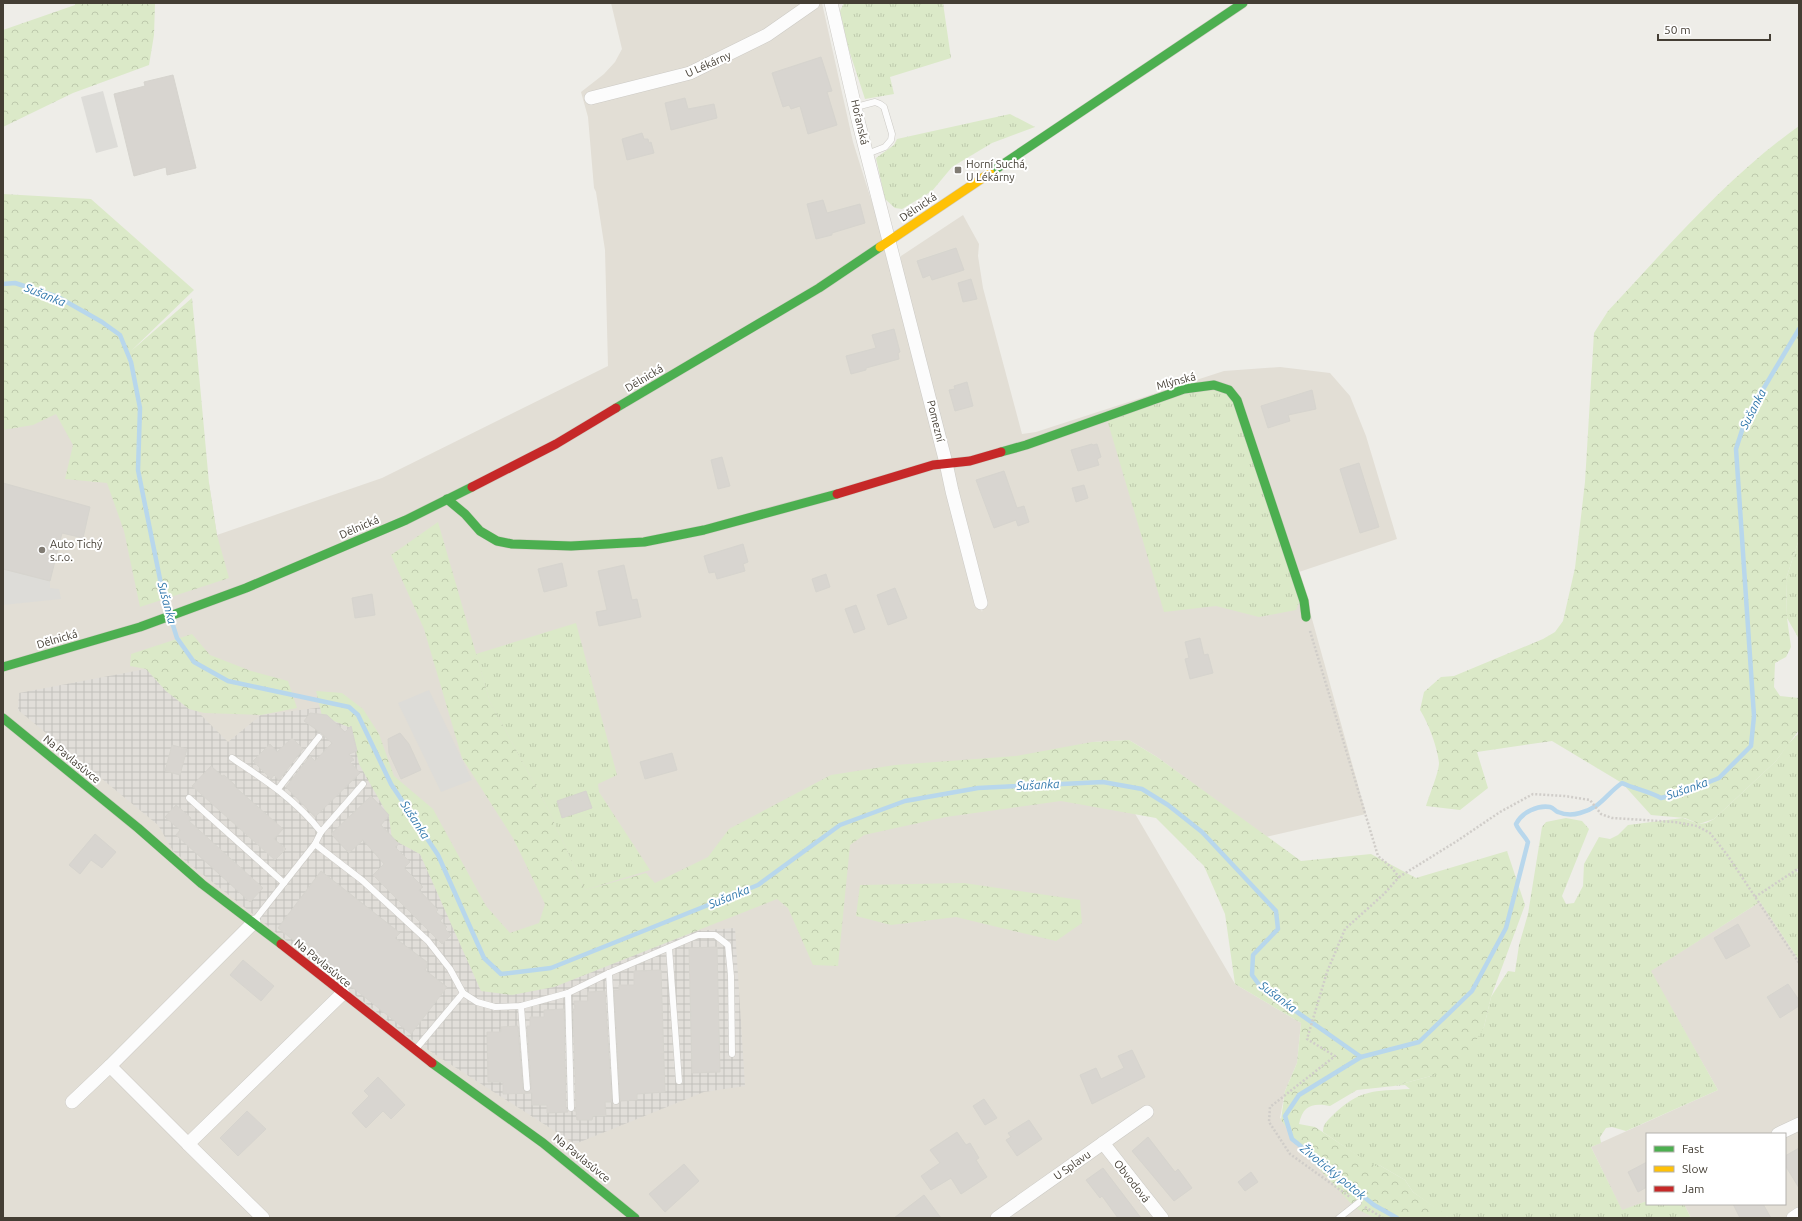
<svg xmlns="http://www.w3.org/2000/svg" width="1802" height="1221" font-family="Ubuntu,sans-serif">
<defs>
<pattern id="industrial-grid" width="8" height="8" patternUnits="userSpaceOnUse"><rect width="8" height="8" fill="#e1ded9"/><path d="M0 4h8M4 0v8" fill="none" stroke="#c2c0bb"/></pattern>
<pattern id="grass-tufts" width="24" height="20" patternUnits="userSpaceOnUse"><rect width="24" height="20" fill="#dbe9c8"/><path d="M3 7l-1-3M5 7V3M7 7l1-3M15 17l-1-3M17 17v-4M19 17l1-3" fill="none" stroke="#bdc9ac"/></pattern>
<pattern id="forest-crowns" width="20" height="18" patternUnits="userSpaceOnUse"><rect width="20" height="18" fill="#dbe9c8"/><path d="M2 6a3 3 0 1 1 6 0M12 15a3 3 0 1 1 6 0" fill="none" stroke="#bdc9ac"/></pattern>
</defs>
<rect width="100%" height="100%" fill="#eeede8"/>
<g fill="#e2ded5">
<polygon points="611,3 822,3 853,142 890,260 943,475 982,612 983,606 900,262 901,256 963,215 979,244 978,256 983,288 1022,434 1036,432 1224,371 1280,367 1330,373 1350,396 1366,436 1397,539 1299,572 1366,814 1266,837 1157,757 1129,740 1093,742 1235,984 1301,1023 1297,1063 1285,1091 1280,1118 1393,1199 1425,1218 3,1218 3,301 209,483 217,535 382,478 608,366 605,250 596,192 594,188 588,117 581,92 604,74 615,62 622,49"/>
<polygon points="1760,902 1799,960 1799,1218 1691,1218 1684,1204 1785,1204 1785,1134 1647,1134 1647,1201 1622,1211 1591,1147 1718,1090 1650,971"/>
</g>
<polygon fill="url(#industrial-grid)" points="146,669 166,691 189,709 197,711 228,742 261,715 324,707 351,728 389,817 392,839 420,854 481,991 554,987 694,931 735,928 745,1086 704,1092 575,1144 411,1039 173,851 158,825 18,710 19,693"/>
<g fill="url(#grass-tufts)">
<polygon points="844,3 943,3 951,58 890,77 894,94 865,99 848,47 840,11"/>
<polygon points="1010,114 1035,127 992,143 952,167 932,191 902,209 895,208 885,199 876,158 894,145 897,139"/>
<polygon points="1184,389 1229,390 1302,595 1296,610 1259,617 1216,606 1164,612 1106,416"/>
<polygon points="1799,539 1799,639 1787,618 1786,579"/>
<polygon points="576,623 617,775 598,784 599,792 650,870 585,890 547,807 490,702 476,654"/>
<path d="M1799,733V868L1796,870L1799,875V960L1760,902L1651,971L1718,1090L1626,1131L1612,1127L1606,1128L1600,1137L1601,1143L1591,1147L1622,1210L1647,1201V1204H1684L1691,1218H1449L1413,1192L1405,1180L1379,1165L1374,1167L1323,1132C1323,1124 1327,1121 1332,1116C1359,1089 1374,1091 1410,1089L1405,1085L1394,1086L1431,1076L1484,1027L1491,997L1508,971L1515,972L1519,945L1528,914L1542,827L1546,822L1566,818L1582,821L1589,829L1562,896L1566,904L1574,903L1583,886L1584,864L1599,837L1610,839L1618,835L1628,825L1683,818L1699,824L1706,823L1714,819L1776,761L1788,744Z"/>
</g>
<g fill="url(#forest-crowns)">
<polygon points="75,3 155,3 154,35 149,65 73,93 3,127 3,30 75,5"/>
<path d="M1799,126V539L1786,579L1787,618L1791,647L1786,657L1775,663L1774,687L1780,696L1799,698V730L1776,761L1714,819L1699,824L1685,818L1651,815L1622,783L1552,741L1477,752L1488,788L1460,810L1426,806C1429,796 1439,772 1439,763C1438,749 1428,722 1420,710L1424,692L1441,677L1454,676L1543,639L1555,632L1563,621L1575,568L1585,482L1594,333L1608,311C1668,247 1727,177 1799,126Z"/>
<polygon points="3,194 91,199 194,290 131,351 192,298 209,483 217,535 229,578 140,607 124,531 107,483 65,479 73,445 56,414 33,425 3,430"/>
<path d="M438,522L490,702L547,807L585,890L646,873L655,883L708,857L729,829L831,775L895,765L1016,756L1092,742L1129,740L1157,757L1301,861L1371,854L1416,878L1507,851L1525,905L1491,997L1484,1027L1464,1061L1431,1076L1394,1086L1357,1090L1330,1106C1314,1103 1303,1104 1299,1124L1315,1127L1374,1166L1379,1165L1405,1180L1413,1192L1445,1214L1448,1218H1375L1355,1208L1301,1149L1281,1120L1285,1091L1297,1063L1301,1023L1235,984L1225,914L1204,866L1156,818L1061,801L946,817L864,835L850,845L838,966L813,965L788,908L777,899L554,987L512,995L481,991L420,854L392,839L389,817L359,764L351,728L322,716L316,691L342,693L363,709L379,734L394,776L433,809L486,906L510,933L539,923L545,904L513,838L462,758L424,629L391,555Z"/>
<polygon points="192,634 210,655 251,671 288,681 297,708 261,715 204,713 189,709 166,691 146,669 130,666 131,654"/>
<polygon points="964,883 1080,900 1082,923 1056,941 956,917 891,925 856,916 860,885"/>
</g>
<g fill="#dddcd8">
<polygon points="103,91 118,147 96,153 81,97"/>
<polygon points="3,569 50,581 50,588 59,589 61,599 3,605"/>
<polygon points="429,690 472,780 441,792 398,703"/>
</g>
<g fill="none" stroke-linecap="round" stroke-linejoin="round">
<g stroke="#b8d7ec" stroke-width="4.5">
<polyline points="3,284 15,283 58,297 102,322 120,335 131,362 140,408 138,470 164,599 168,612"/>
<path d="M171,619L177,638L194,662L228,681L349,707L358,715L391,784L438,855L484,958L501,974L551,968L758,885L840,825L905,801L978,788L1103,782L1142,789L1168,805L1202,832L1276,911L1278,929L1253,955L1252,975L1260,986L1361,1057L1419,1042L1472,991L1506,928L1528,842C1524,835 1518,830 1516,824C1522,812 1538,805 1550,807C1554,808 1555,811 1558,812C1565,815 1573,815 1580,813C1602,807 1605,795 1622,783C1635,789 1648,791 1661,798L1684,792L1719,778L1751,746L1754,716L1736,449L1746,418L1799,329"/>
<polyline points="1361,1057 1299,1095 1285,1116 1292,1139 1374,1205 1397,1218"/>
</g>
</g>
<g fill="#d8d5d0" stroke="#d6d4ce">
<polygon points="821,57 832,91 827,92 837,125 808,134 800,106 791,109 789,105 783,107 772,73"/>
<polygon points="173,75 196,168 167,175 166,167 134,176 114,94 145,86 144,82"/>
<polygon points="685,98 688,109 714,104 717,118 671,130 665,103"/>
<polygon points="642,133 644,139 648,139 649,143 651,142 654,153 627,160 622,139"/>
<polygon points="823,200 827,213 860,204 865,223 832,233 832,235 816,239 807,204"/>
<polygon points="956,248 964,270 932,280 930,275 923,278 917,261"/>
<polygon points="971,279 977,299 963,302 958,283"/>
<polygon points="894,329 900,352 898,353 899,359 866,368 866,370 851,374 846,356 876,348 872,335"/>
<polygon points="967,382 973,406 955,411 949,390 955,389 954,386"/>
<polygon points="1312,390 1316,409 1288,415 1290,421 1268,428 1261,406"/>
<polygon points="1092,444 1093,445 1097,444 1101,457 1097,459 1099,465 1078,471 1071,450"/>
<polygon points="722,457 730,486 718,489 711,460"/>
<polygon points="1359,463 1379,527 1360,533 1340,469"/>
<polygon points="1004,471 1017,508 1024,506 1029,522 1018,526 1016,520 994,528 976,480"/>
<polygon points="3,483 90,507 83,538 62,533 50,581 3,569"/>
<polygon points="1084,485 1088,498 1076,502 1072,488"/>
<polygon points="743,544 748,562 743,564 745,571 717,579 715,572 709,573 704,556"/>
<polygon points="562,563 567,586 544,592 538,569"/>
<polygon points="624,565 632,600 637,599 641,617 599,626 596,612 607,610 598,571"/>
<polygon points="826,574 830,587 816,592 812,579"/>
<polygon points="895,588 907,618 888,625 877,595"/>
<polygon points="372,594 375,615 355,618 352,598"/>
<polygon points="856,605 865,629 854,633 845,609"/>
<polygon points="1200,638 1204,655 1208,654 1213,673 1190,679 1185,659 1189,658 1185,642"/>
<polygon points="310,713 327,715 345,732 351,726 357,751 349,754 354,760 350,762 360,773 315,817 286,787 310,756 315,761 332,743 321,733 304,721"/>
<polygon points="400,733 409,744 421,770 401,779 389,753 388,739"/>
<polygon points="292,738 303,749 279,780 274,775 271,779 253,761 270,744 277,752"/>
<polygon points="172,745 187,749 180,775 165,771"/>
<polygon points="672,753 677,770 645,779 640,762"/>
<polygon points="211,766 222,776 224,775 235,785 234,786 283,829 274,839 286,849 275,860 192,786"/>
<polygon points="586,791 592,808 562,818 557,801"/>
<polygon points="371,796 389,815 381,825 399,844 395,847 410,862 404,868 423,887 419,890 438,910 436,912 443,918 440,921 447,927 445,929 451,935 442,944 373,875 384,864 363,840 349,853 331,834"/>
<polygon points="176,805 191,818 189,821 263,888 250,902 176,835 180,830 165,817"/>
<polygon points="95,834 116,852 102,868 91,860 80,874 69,865"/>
<polygon points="321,871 400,933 395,938 427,962 427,967 425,970 447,987 411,1034 278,928"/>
<polygon points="1738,924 1750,946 1726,959 1714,938"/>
<polygon points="717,947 720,1072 692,1073 689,948"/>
<polygon points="243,960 274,986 261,1001 230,975"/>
<polygon points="661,970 665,1092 637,1094 637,1100 620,1101 614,990 619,990 619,985 634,985 634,971"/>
<polygon points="1788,984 1799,1000 1799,1006 1780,1018 1767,997"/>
<polygon points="605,991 612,1102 605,1102 606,1116 593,1116 592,1120 577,1120 576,1111 574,1111 576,1108 573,1009 575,1009 574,1001 588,1001 588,992"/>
<polygon points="564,1009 566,1108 568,1112 547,1113 547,1105 532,1105 532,1093 503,1094 503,1082 488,1082 487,1032 501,1032 501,1027 518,1026 523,1088 525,1092 528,1092 531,1088 527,1026 530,1026 530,1017 544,1017 544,1010"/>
<polygon points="1132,1050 1145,1077 1092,1104 1080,1075 1096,1068 1101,1079 1124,1068 1118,1056"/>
<polygon points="378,1077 405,1105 391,1119 383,1111 366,1128 352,1113 369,1096 364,1091"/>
<polygon points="984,1099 997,1118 985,1125 973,1106"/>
<polygon points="247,1111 266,1129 238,1156 220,1138"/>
<polygon points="1029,1120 1042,1139 1017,1156 1006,1140 1011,1137 1008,1133"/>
<polygon points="957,1132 966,1145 970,1143 979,1158 976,1160 987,1177 961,1194 951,1178 931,1190 921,1176 940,1163 930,1150"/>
<polygon points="1148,1137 1175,1172 1178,1169 1192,1188 1174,1201 1132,1151"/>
<polygon points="1799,1148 1799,1188 1785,1165 1785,1156"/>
<polygon points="1647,1162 1647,1187 1638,1192 1628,1172"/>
<polygon points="684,1164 699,1181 665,1212 649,1194"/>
<polygon points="1103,1168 1141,1218 1118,1218 1102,1196 1100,1198 1086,1180"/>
<polygon points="1251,1172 1258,1182 1245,1191 1238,1182"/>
<polygon points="924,1195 941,1218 894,1218"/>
<polygon points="1733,1204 1763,1204 1771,1218 1740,1218"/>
</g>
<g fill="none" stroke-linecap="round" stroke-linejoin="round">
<defs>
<g id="lane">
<polyline points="856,107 875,102 880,104 884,107 892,134 891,140 885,147 867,154"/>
<path d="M232,758C265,780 296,800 321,832L315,844"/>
<polyline points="278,789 319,737"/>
<polyline points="189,798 284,883"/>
<polyline points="321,832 363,784"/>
<polyline points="254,921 315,844 363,881 428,941 450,969 463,993 477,1002 495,1007 521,1006 568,993 609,973 698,935 715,935 728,945 731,976 732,1054"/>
<polyline points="669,948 679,1081"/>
<polyline points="609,973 616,1101"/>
<polyline points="568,993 571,1108"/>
<polyline points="521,1006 527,1088"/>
<polyline points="415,1050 463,993"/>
<polyline points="1339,1218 1358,1203"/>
</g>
<g id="street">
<polyline points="831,3 859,124 946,463 952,491 981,603"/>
<polyline points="591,98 690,73 767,35 813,3"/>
<polyline points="254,922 110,1066 188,1144 343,993"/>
<polyline points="72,1102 110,1066"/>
<polyline points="1778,1134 1799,1124"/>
<polyline points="1103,1143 1162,1218"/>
<polyline points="188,1144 263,1218"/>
<polyline points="997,1218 1147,1112"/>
<polyline points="1793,1218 1799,1214"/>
</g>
<g id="fast">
<polyline points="990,173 1243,3"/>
<polyline points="616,408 819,288 880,247"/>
<polyline points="1001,452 1026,445 1184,389 1214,385 1229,390 1237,400 1304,601 1306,617"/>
<polyline points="447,499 465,514 480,531 497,541 512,544 571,546 644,542 704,530 837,494"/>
<polyline points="3,667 140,627 246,588 406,520 472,487"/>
<polyline points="3,718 138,828 202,884 281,944"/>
<polyline points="432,1063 543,1143 635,1218"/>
</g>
<polyline id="slow" points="880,247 990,173"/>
<g id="jam">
<polyline points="472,487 556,444 616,408"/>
<polyline points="837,494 933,465 970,461 1001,452"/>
<polyline points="281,944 432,1063"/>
</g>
</defs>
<use href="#lane" stroke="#cccac5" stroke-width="7"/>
<use href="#street" stroke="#cccac5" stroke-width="14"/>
<use href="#fast" stroke="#cfcbc0" stroke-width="10"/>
<use href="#slow" stroke="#cfcbc0" stroke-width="10"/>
<use href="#jam" stroke="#cfcbc0" stroke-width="10"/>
<g stroke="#d0cdc9" stroke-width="2.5" stroke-dasharray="2 2" stroke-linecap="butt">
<polyline points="1310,631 1378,856 1391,867 1399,877 1384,894 1345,929 1327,972 1307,1039 1335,1056 1270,1107 1269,1122 1290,1154 1350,1197"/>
<polyline points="1399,877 1457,841 1500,812 1533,794 1565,796 1590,800 1601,814 1612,818 1675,822 1697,826 1710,833 1728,856 1799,963"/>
<polyline points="1755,897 1799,868"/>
<polyline points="1365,1207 1383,1218"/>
</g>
<use href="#lane" stroke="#fcfcfc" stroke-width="6"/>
<use href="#street" stroke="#fcfcfc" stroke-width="13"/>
<use href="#fast" stroke="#4caf50" stroke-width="9"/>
<use href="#slow" stroke="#ffc107" stroke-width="9"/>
<use href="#jam" stroke="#c62828" stroke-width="9"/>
</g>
<g fill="#807b73" stroke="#fff" stroke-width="1.5">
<rect x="954" y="166" width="8" height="8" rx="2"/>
<circle cx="42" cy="550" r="4"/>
</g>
<g text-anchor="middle" stroke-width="4" stroke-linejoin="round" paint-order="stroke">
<g font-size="11" fill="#443e34" stroke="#fff">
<text transform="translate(708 64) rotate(-24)" y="4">U Lékárny</text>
<text transform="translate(860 122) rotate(77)" y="4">Hořanská</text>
<text transform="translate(918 207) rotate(-34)" y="4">Dělnická</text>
<text transform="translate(644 378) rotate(-31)" y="4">Dělnická</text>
<text transform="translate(1176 381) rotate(-15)" y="4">Mlýnská</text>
<text transform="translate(936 421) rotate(76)" y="4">Pomezní</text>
<text transform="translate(359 527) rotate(-23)" y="4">Dělnická</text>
<text transform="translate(57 639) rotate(-16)" y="4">Dělnická</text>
<text transform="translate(72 759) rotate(39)" y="4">Na Pavlasůvce</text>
<text transform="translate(323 963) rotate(39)" y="4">Na Pavlasůvce</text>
<text transform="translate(582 1158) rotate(39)" y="4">Na Pavlasůvce</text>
<text transform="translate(1072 1165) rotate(-35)" y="4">U Splavu</text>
<text transform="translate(1132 1181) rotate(52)" y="4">Obvodová</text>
</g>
<g font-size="11" fill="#443e34" stroke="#fff" text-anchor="start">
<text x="966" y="168">Horní Suchá,<tspan x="966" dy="13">U Lékárny</tspan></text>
<text x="50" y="548">Auto Tichý<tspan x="50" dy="13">s.r.o.</tspan></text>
</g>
<g font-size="12" font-style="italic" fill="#3178ac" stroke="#fff">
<text transform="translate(45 295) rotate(22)" y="4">Sušanka</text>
<text transform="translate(1753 409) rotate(-63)" y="4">Sušanka</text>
<text transform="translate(167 603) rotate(75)" y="4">Sušanka</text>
<text transform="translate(1038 785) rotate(-3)" y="4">Sušanka</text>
<text transform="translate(1687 789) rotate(-19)" y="4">Sušanka</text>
<text transform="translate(415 820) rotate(57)" y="4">Sušanka</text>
<text transform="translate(729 897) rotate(-22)" y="4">Sušanka</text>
<text transform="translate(1278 997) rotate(37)" y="4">Sušanka</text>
<text transform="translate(1333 1172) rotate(39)" y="4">Životický potok</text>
</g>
</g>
<rect width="1802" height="1221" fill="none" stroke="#443e34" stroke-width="8"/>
<rect x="1646" y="1133" width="140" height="72" fill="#ffffff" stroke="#b4b2ae"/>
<rect x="1654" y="1146" width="20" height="6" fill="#4caf50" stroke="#b4b2ae"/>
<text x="1682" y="1153" font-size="12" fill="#443e34">Fast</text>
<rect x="1654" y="1166" width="20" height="6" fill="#ffc107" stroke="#b4b2ae"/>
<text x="1682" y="1173" font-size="12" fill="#443e34">Slow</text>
<rect x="1654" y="1186" width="20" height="6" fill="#c62828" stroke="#b4b2ae"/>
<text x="1682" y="1193" font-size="12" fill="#443e34">Jam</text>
<path d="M1658 34v6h112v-6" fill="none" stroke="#443e34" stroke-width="2"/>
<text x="1664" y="34" font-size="12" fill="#443e34" stroke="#ffffff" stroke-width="3" paint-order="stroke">50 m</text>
</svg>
